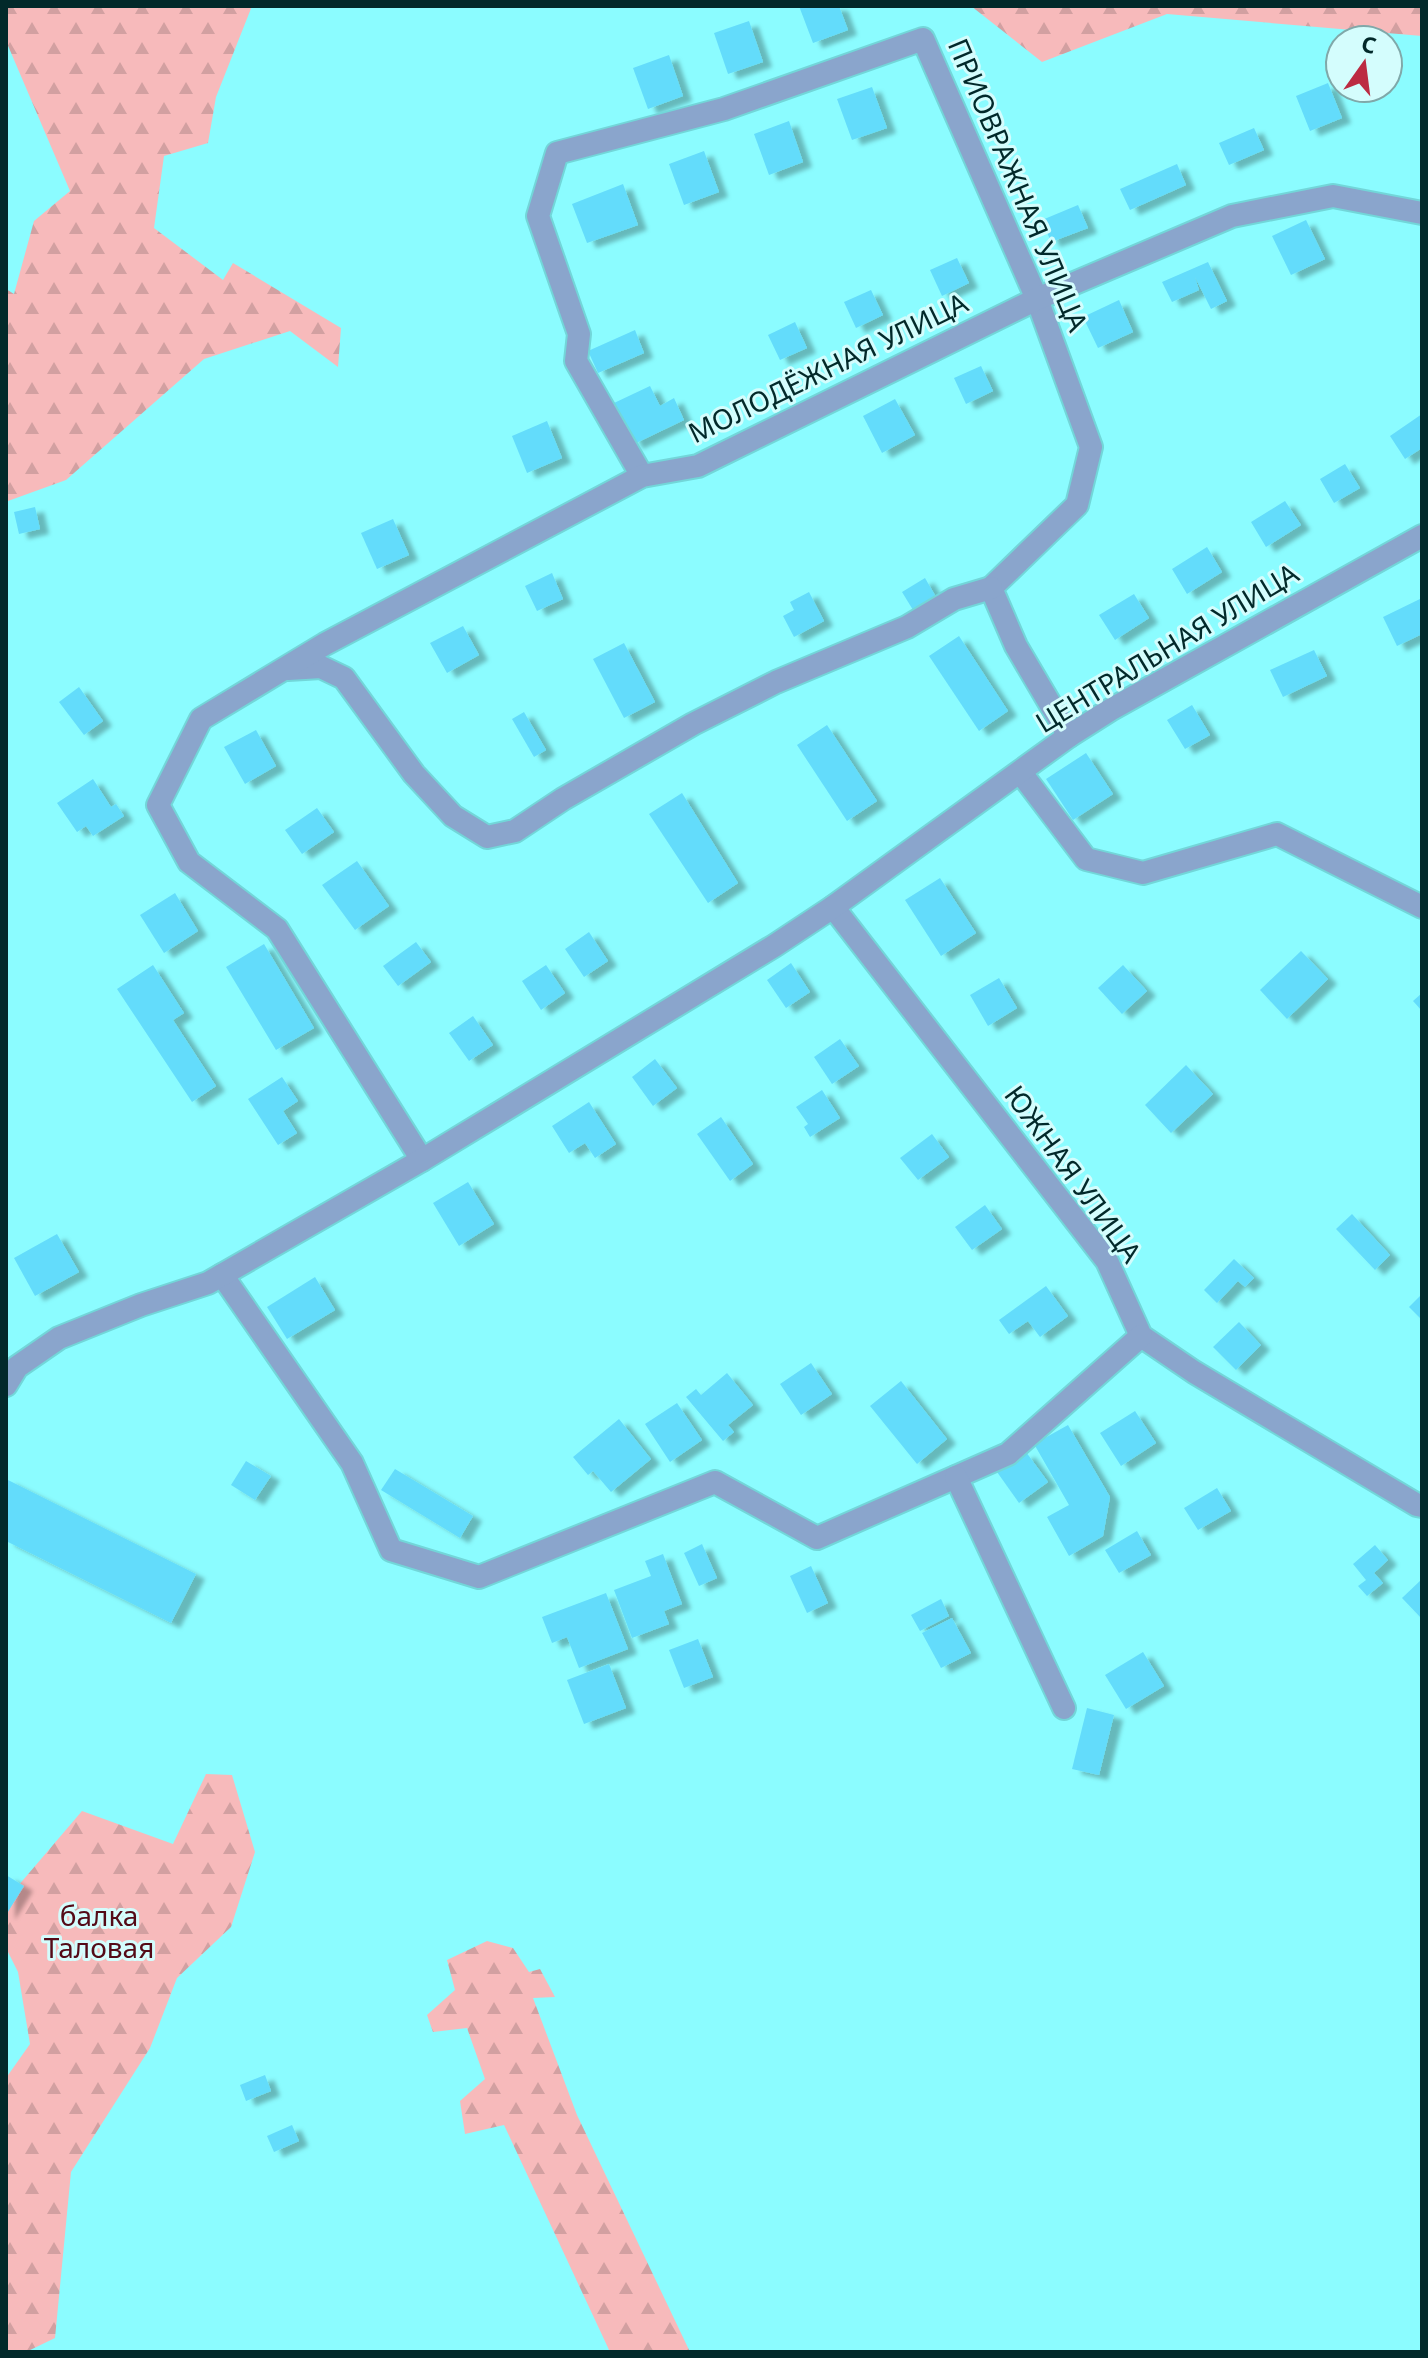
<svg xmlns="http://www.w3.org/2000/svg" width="1428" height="2358" font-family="'Noto Sans',sans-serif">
<defs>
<pattern id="forest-firs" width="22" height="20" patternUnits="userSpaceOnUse" patternTransform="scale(2)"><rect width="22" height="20" fill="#f7babb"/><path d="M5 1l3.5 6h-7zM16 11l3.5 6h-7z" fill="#d2a0a1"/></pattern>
<filter id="shadow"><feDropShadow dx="9" dy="5" stdDeviation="2" flood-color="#0004"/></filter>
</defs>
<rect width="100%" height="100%" fill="#8bfcff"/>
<g fill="url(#forest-firs)">
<polygon points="6,6 252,6 216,97 208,143 164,156 154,228 223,280 233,263 341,328 338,367 290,331 204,359 66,480 8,501 6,501 6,289 14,294 34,221 70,191 6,41"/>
<polygon points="971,6 1422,6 1422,36 1167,14 1042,62"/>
<polygon points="206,1774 232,1775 255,1852 231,1927 177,1978 150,2048 71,2172 55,2338 26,2352 6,2352 6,2078 30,2044 18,1972 6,1948 6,1900 82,1811 173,1844"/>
<polygon points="487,1941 513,1948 529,1972 540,1969 555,1997 533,1998 577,2115 690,2352 610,2352 504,2125 465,2134 460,2101 485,2079 467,2028 433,2032 427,2015 455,1990 447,1960"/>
</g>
<g fill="#64dcfb" filter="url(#shadow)">
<polygon points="799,6 839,6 848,30 813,43"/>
<polygon points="749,21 763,62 728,74 714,33"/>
<polygon points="669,55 683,96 648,109 633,68"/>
<polygon points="1328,83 1342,118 1310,131 1296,96"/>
<polygon points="872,87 887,128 852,140 837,99"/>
<polygon points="789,121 803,162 769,175 754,134"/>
<polygon points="1254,128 1264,150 1229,165 1219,143"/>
<polygon points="704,151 719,192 684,205 669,164"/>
<polygon points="1177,164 1186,185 1130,210 1120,189"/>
<polygon points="623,184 638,225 587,243 572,204"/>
<polygon points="1078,205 1088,228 1051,242 1042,220"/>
<polygon points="1306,220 1325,259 1291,275 1272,236"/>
<polygon points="957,258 969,283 942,296 930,270"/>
<polygon points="1208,262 1227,301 1211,309 1195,277 1199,290 1172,302 1162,282"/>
<polygon points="871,290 883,315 856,328 844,302"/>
<polygon points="1119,300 1133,332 1098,348 1083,317"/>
<polygon points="795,322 807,348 780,360 768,335"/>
<polygon points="635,330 644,353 598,373 588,351"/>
<polygon points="981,366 993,391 966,404 954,378"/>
<polygon points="650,386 660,406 674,398 684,420 634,444 614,403"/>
<polygon points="895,399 915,435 882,453 863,416"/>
<polygon points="1422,414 1422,448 1405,459 1390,436"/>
<polygon points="547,421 562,458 527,473 512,436"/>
<polygon points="1345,464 1360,488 1334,503 1320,479"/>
<polygon points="1285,501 1301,525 1266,547 1251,522"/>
<polygon points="35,507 40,529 19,534 14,512"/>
<polygon points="393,519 409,555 377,569 361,533"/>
<polygon points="1207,547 1222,572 1187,594 1172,569"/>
<polygon points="552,573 563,599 537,611 525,586"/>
<polygon points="925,578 936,597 913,610 902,592"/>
<polygon points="809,592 824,621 794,637 783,616 794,610 790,602"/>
<polygon points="1134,594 1149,618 1115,640 1099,615"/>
<polygon points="1422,598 1422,634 1397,646 1383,617"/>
<polygon points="463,626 479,655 447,673 430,643"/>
<polygon points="959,636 1008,711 979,731 929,656"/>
<polygon points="624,643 655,702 624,718 593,659"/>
<polygon points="1314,650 1327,676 1283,697 1270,670"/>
<polygon points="79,687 103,721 84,735 59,702"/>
<polygon points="1192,705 1210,735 1185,749 1167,720"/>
<polygon points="524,712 546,750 534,757 512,719"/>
<polygon points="827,725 877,801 847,821 797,745"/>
<polygon points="256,730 276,766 245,784 224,747"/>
<polygon points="1086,753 1113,794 1073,820 1046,779"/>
<polygon points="93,779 111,807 116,804 124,816 93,836 86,826 77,832 57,803"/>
<polygon points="682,793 738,883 708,903 649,814"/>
<polygon points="317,808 334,832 302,854 285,830"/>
<polygon points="357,861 389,906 355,930 322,885"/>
<polygon points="940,878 976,933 941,956 905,900"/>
<polygon points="175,893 198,931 164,953 140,915"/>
<polygon points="589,932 608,961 584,977 565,949"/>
<polygon points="416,942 431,962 398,986 383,966"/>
<polygon points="264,944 314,1028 276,1050 226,967"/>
<polygon points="1301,951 1328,979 1287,1019 1260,990"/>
<polygon points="791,963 810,992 786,1008 767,980"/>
<polygon points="153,965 184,1013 173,1020 216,1086 192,1102 117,989"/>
<polygon points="546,965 565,993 541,1010 522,981"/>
<polygon points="1123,965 1147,991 1122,1014 1098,988"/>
<polygon points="999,978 1017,1008 988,1026 970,995"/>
<polygon points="1422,993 1422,1011 1413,1001"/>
<polygon points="473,1016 493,1045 469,1061 449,1033"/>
<polygon points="840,1039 859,1066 832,1084 814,1057"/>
<polygon points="655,1059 677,1088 653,1106 632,1077"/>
<polygon points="1186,1065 1213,1094 1171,1133 1145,1105"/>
<polygon points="282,1077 298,1101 283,1111 297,1133 278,1145 248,1099"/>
<polygon points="822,1090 840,1118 810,1137 804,1127 808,1124 796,1107"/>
<polygon points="589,1102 616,1144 595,1158 585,1143 569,1153 552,1126"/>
<polygon points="721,1117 753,1164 730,1181 697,1134"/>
<polygon points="932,1134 949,1157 918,1180 900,1158"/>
<polygon points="468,1182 494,1224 459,1246 433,1203"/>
<polygon points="985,1205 1002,1229 972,1250 955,1227"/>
<polygon points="1352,1214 1390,1255 1375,1270 1336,1229"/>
<polygon points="57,1234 79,1272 35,1296 14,1258"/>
<polygon points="1234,1259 1254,1278 1245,1287 1238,1281 1217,1303 1204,1290"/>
<polygon points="315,1277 335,1310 287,1339 267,1307"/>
<polygon points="1046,1286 1068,1316 1040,1337 1028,1321 1009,1334 999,1320"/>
<polygon points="1422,1294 1422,1320 1409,1307"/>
<polygon points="1239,1322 1261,1345 1236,1370 1213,1347"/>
<polygon points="811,1363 832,1394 801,1415 780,1384"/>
<polygon points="727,1373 753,1405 728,1425 734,1432 723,1441 686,1397 696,1389 701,1395"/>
<polygon points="901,1381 947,1439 917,1464 870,1406"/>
<polygon points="677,1403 702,1440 670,1462 645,1424"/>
<polygon points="1135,1411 1156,1443 1121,1466 1100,1433"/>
<polygon points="619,1419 651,1459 611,1492 593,1471 588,1475 573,1457"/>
<polygon points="1068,1425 1110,1497 1103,1536 1069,1556 1047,1517 1069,1505 1034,1444"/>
<polygon points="1026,1452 1048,1482 1019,1503 997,1472"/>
<polygon points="246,1461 271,1476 255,1500 231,1485"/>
<polygon points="395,1469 473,1516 460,1538 381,1490"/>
<polygon points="6,1479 196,1574 171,1623 6,1541"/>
<polygon points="1217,1488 1231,1511 1198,1530 1184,1508"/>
<polygon points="1137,1531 1151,1555 1119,1573 1105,1550"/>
<polygon points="702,1544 717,1578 699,1586 684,1553"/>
<polygon points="1375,1545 1388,1560 1374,1573 1383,1583 1367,1596 1358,1586 1366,1580 1353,1564"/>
<polygon points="663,1554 682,1604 664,1611 669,1624 632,1638 614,1590 651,1576 645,1561"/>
<polygon points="811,1566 828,1603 807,1613 790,1576"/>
<polygon points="1422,1579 1422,1619 1402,1598"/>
<polygon points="606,1593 628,1649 579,1668 567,1637 552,1643 542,1617"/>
<polygon points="941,1599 949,1616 920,1631 911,1615"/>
<polygon points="952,1618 971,1653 941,1668 922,1633"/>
<polygon points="698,1639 713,1677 684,1688 669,1650"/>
<polygon points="1143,1652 1164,1686 1126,1709 1105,1675"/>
<polygon points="609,1664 626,1708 584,1724 567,1680"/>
<polygon points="1087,1708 1114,1715 1099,1775 1072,1769"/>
<polygon points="6,1875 24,1886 6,1915"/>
<polygon points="265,2075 271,2091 246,2101 240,2085"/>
<polygon points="292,2125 299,2141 274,2152 267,2136"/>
</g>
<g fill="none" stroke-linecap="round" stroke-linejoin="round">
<defs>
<g id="minor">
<polyline points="642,476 576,361 579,334 538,216 557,153 724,109 923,39 1037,299 1091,447 1077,505 991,588 1016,646 1069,736"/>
<polyline points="288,669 321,667 344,678 414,774 453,816 487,837 515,831 563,799 693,724 776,682 907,627 954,599 991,588"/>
<polyline points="1021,773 1086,859 1143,873 1277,834 1422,907"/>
<polyline points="833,907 1107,1261 1141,1336 1194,1372 1417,1505 1422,1506"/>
<polyline points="422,1160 277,929 189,862 158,805 201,719 325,644 642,476 698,466 1037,299 1232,216 1333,196 1422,213"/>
<polyline points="222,1275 352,1463 391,1550 479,1577 715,1482 817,1538 1008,1454 1141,1336"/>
<polyline points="6,1385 17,1367 59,1338 141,1305 208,1283 422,1160 774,946 833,907 1069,736 1110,710 1422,536"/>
<polyline points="956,1477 1064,1708"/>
</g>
</defs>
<use href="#minor" stroke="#72d6d9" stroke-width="26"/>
<use href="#minor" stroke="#8aa5cc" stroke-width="22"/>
</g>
<g text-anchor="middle" stroke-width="6" stroke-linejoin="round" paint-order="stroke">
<g font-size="28" fill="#02292a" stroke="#d4fdfd">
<text transform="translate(1018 185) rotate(67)" y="10">ПРИОВРАЖНАЯ УЛИЦА</text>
<text transform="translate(828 368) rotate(-26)" y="10">МОЛОДЁЖНАЯ УЛИЦА</text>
<text transform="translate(1167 648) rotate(-31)" y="10">ЦЕНТРАЛЬНАЯ УЛИЦА</text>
<text transform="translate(1073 1174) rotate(54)" y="10">ЮЖНАЯ УЛИЦА</text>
</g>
<g font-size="28" fill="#540a17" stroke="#d4fdfd">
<text x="99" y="1926">балка<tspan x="99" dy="32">Таловая</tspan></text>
</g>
</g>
<rect width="1428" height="2358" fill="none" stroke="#02292a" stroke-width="16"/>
<g transform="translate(1364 64) rotate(14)"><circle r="38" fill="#d4fdfd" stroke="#80a8a9" stroke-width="2"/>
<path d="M0-6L14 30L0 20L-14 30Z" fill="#bc2b42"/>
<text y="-12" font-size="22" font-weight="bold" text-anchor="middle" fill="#02292a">С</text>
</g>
</svg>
